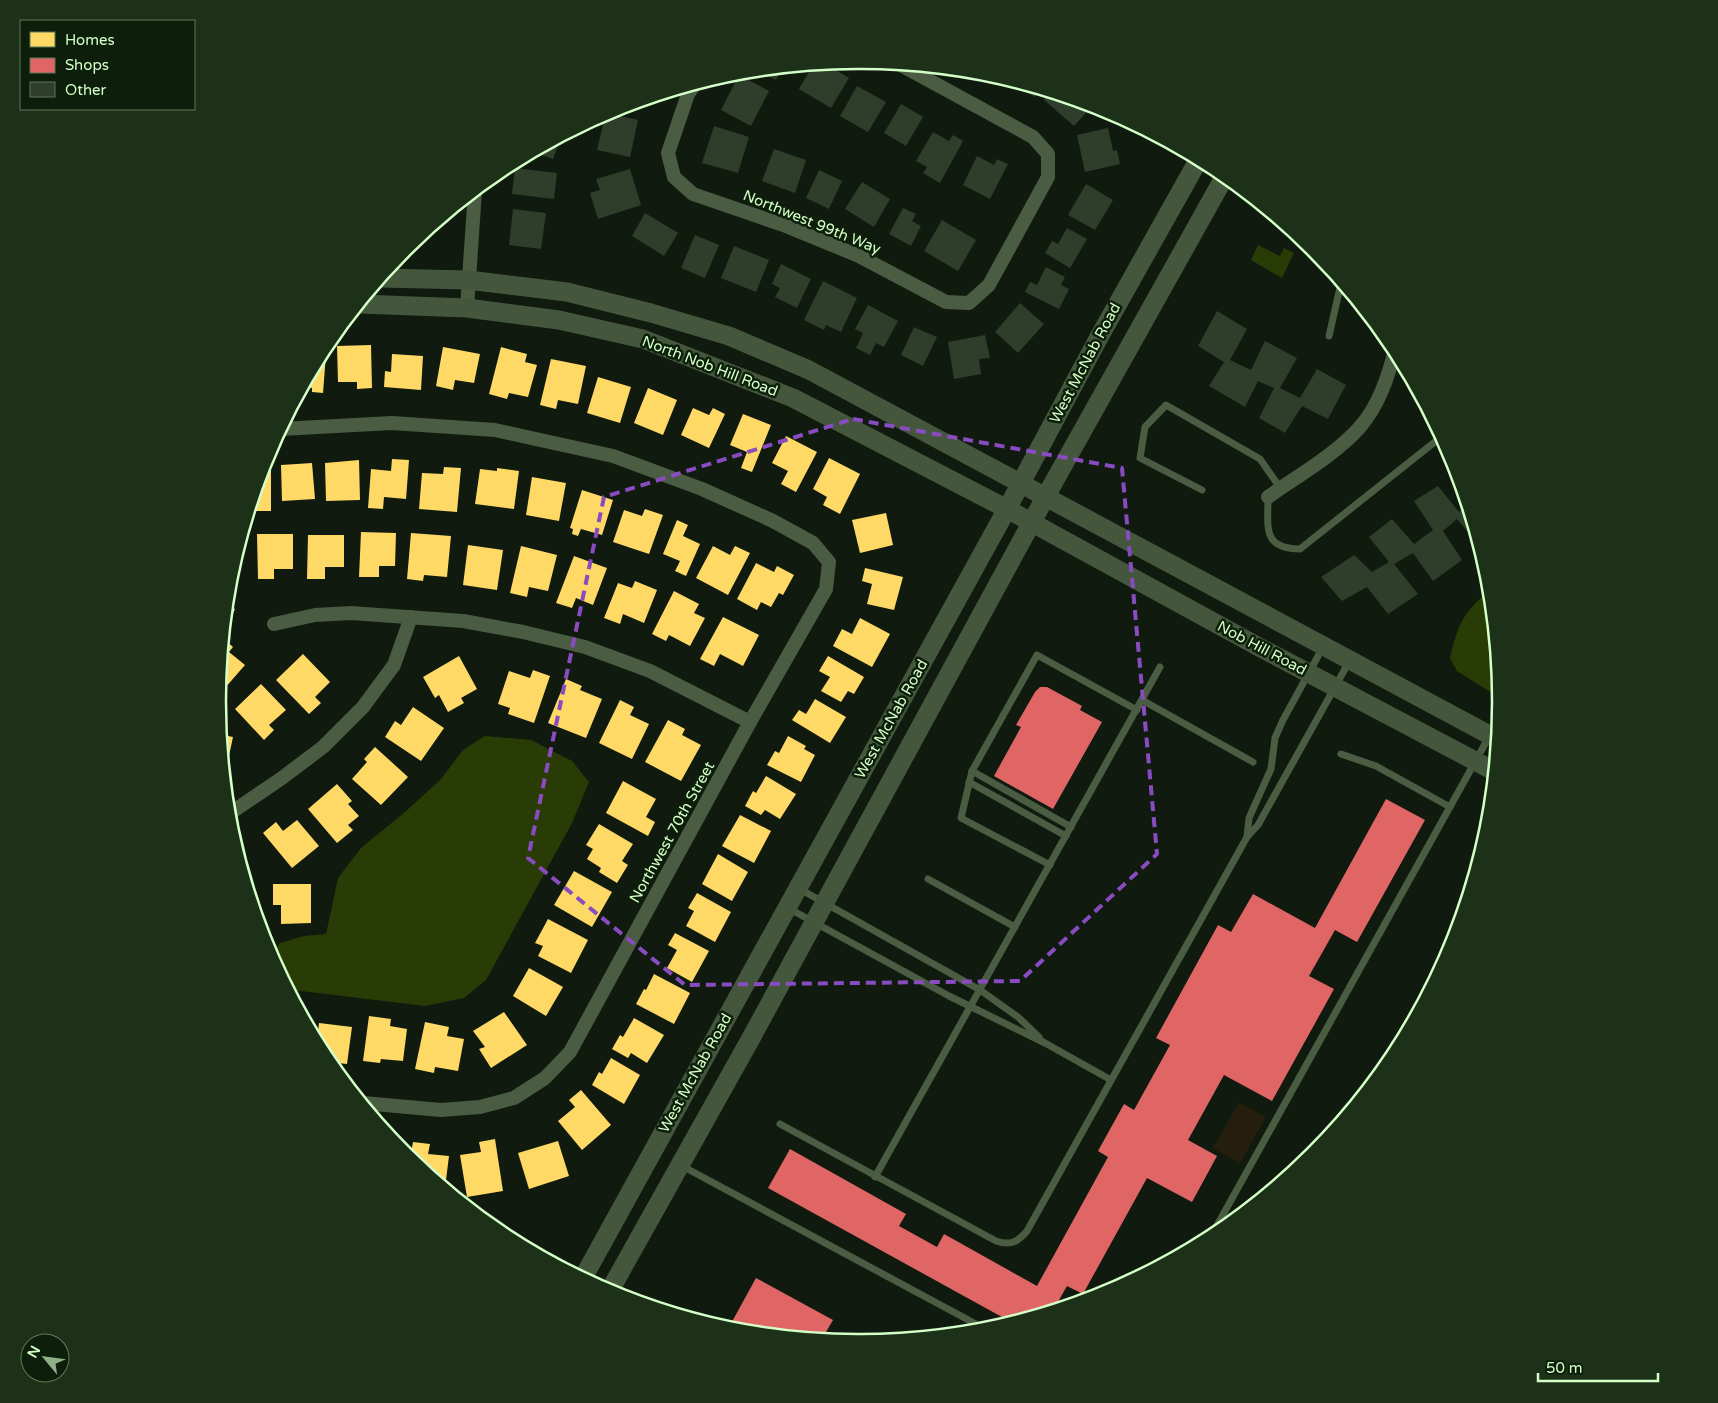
<svg xmlns="http://www.w3.org/2000/svg" width="1718" height="1403" font-family="'Varela Round',sans-serif">
<rect width="100%" height="100%" fill="#101a0f"/>
<polygon fill="#261e0c" points="1239,1102 1266,1117 1240,1163 1213,1148"/>
<g fill="#2a3c05">
<polygon points="1258,245 1280,256 1284,248 1294,253 1282,278 1251,260"/>
<path d="M1489,590L1500,698L1457,671L1450,658C1458,623 1463,614 1489,590Z"/>
<polygon points="485,736 531,740 572,761 589,782 572,823 486,980 464,998 425,1006 293,990 288,987 271,955 280,943 304,936 326,934 338,878 361,848 405,812 441,779 463,750"/>
</g>
<g fill="#ffd966">
<polygon points="371,345 372,388 357,389 357,382 338,382 337,346"/>
<polygon points="443,347 480,354 474,383 455,380 453,390 436,386"/>
<polygon points="501,347 527,354 525,362 537,365 528,397 509,393 507,399 489,394"/>
<polygon points="321,354 326,354 323,393 312,392 312,388 303,387"/>
<polygon points="392,354 423,356 421,390 384,387 385,371 391,372"/>
<polygon points="551,359 586,366 578,404 558,400 556,409 540,405"/>
<polygon points="598,377 631,387 620,423 587,413"/>
<polygon points="648,388 677,400 663,435 634,423"/>
<polygon points="693,408 709,415 713,408 725,414 709,448 681,435"/>
<polygon points="743,414 771,425 752,472 741,468 747,452 730,445"/>
<polygon points="786,436 817,452 796,492 781,484 788,471 772,463"/>
<polygon points="829,458 860,474 840,514 823,505 827,497 813,489"/>
<polygon points="392,459 409,460 406,499 384,497 383,509 368,508 371,469 391,471"/>
<polygon points="359,460 360,500 326,501 325,463"/>
<polygon points="312,463 315,499 282,501 281,465"/>
<polygon points="264,465 271,465 271,511 250,511"/>
<polygon points="444,467 461,468 457,512 419,509 422,473 443,474"/>
<polygon points="497,468 519,471 514,509 475,504 480,469 497,471"/>
<polygon points="532,477 566,483 559,521 526,515"/>
<polygon points="582,490 613,500 602,535 581,529 578,536 572,534 573,529 570,528"/>
<polygon points="645,509 663,515 649,554 613,542 624,510 642,516"/>
<polygon points="886,513 893,545 860,553 852,520"/>
<polygon points="677,520 688,525 683,536 700,544 686,576 675,571 680,561 663,554"/>
<polygon points="361,532 396,533 395,566 379,566 379,577 359,577"/>
<polygon points="411,533 451,536 447,577 424,575 423,581 407,579"/>
<polygon points="257,534 293,534 293,569 274,569 274,579 258,579"/>
<polygon points="308,535 344,535 344,567 325,567 325,579 307,579"/>
<polygon points="468,545 503,550 497,590 463,585"/>
<polygon points="521,546 557,555 548,591 529,587 527,597 510,593"/>
<polygon points="713,546 730,555 735,546 750,553 728,595 696,578"/>
<polygon points="574,556 607,568 593,605 576,598 572,608 556,603"/>
<polygon points="756,563 774,572 777,566 794,575 783,595 779,593 771,607 761,602 757,610 737,599"/>
<polygon points="865,568 903,577 894,610 867,604 872,584 862,581"/>
<polygon points="635,581 657,590 644,623 623,614 620,624 604,618 618,583 632,588"/>
<polygon points="674,591 699,604 694,613 705,618 690,646 669,635 666,641 652,634"/>
<polygon points="227,605 235,609 228,625 225,624"/>
<polygon points="723,617 759,635 743,666 720,654 714,666 700,659"/>
<polygon points="860,618 890,634 872,667 833,646 842,629 852,634"/>
<polygon points="224,639 233,647 229,652 245,665 218,696"/>
<polygon points="303,654 330,682 315,697 321,703 309,714 276,680"/>
<polygon points="459,656 477,689 461,698 464,703 448,712 439,695 435,698 423,677"/>
<polygon points="828,656 864,677 854,694 848,691 841,702 821,691 830,677 819,671"/>
<polygon points="533,670 550,676 534,723 508,714 510,708 498,704 509,671 530,678"/>
<polygon points="566,679 582,686 580,690 602,699 586,738 548,723"/>
<polygon points="261,684 286,710 269,725 274,730 264,740 235,709"/>
<polygon points="815,699 846,717 830,743 792,720 799,710 806,714"/>
<polygon points="620,700 634,707 630,715 649,724 632,759 599,743"/>
<polygon points="413,707 444,728 421,761 385,737 395,721 401,725"/>
<polygon points="668,720 685,729 682,735 701,745 681,781 645,762"/>
<polygon points="220,727 224,728 223,735 233,737 226,770 224,770"/>
<polygon points="788,736 806,746 804,749 815,755 801,782 767,765 775,751 779,753"/>
<polygon points="375,747 408,777 381,805 352,779 367,762 364,759"/>
<polygon points="766,776 796,794 780,819 765,810 761,815 745,806 753,791 756,793"/>
<polygon points="623,781 656,799 646,817 655,822 648,836 606,813"/>
<polygon points="337,784 352,801 348,804 359,816 348,825 353,830 337,843 308,809"/>
<polygon points="740,815 771,831 754,863 722,846"/>
<polygon points="297,820 319,846 292,868 263,833 276,822 283,831"/>
<polygon points="599,824 633,844 622,861 628,865 617,883 599,872 601,868 587,859 593,849 586,845"/>
<polygon points="718,854 748,872 732,901 702,884"/>
<polygon points="574,871 612,892 592,927 554,905"/>
<polygon points="273,884 311,884 311,923 281,924 281,905 273,905"/>
<polygon points="697,893 731,912 715,942 686,926 694,911 688,908"/>
<polygon points="548,919 588,940 571,973 538,956 543,946 535,943"/>
<polygon points="675,933 709,951 692,982 667,968 677,950 668,945"/>
<polygon points="529,968 563,987 546,1016 513,996"/>
<polygon points="654,974 690,993 674,1024 636,1004 644,989 646,990"/>
<polygon points="504,1012 527,1045 491,1068 479,1049 485,1047 473,1031"/>
<polygon points="369,1016 391,1019 390,1026 407,1029 403,1061 381,1059 380,1063 363,1061"/>
<polygon points="634,1018 664,1035 647,1063 631,1053 628,1058 612,1049 620,1035 623,1037"/>
<polygon points="425,1022 449,1027 447,1036 464,1039 458,1071 435,1067 434,1073 415,1069"/>
<polygon points="319,1023 352,1027 347,1064 329,1062 325,1058 317,1042"/>
<polygon points="611,1058 640,1075 624,1104 592,1085 599,1072 602,1074"/>
<polygon points="581,1090 611,1125 582,1150 558,1121 575,1107 569,1100"/>
<polygon points="495,1139 503,1191 467,1197 460,1155 481,1152 479,1142"/>
<polygon points="558,1141 569,1176 529,1189 518,1153"/>
<polygon points="413,1142 430,1144 428,1154 449,1156 445,1188 410,1159"/>
</g>
<g fill="#e06666">
<polygon points="1040,687 1047,687 1082,706 1080,710 1102,722 1053,809 994,776 1021,727 1016,725 1035,692"/>
<polygon points="1386,799 1425,820 1357,942 1335,930 1309,976 1334,989 1272,1101 1224,1075 1188,1140 1217,1156 1192,1202 1147,1178 1083,1294 1067,1286 1054,1309 1011,1322 768,1188 790,1149 906,1214 899,1226 937,1247 944,1234 1037,1286 1108,1157 1098,1151 1124,1104 1134,1110 1170,1045 1156,1038 1218,925 1231,932 1253,894 1315,928"/>
<polygon points="756,1278 833,1320 822,1339 728,1329"/>
</g>
<g fill="#2e3e2b">
<polygon points="824,63 849,78 831,108 799,89 813,65"/>
<polygon points="783,67 776,80 757,70 770,69"/>
<polygon points="739,75 769,91 751,126 721,110"/>
<polygon points="1004,79 1005,79 1040,89 1035,97"/>
<polygon points="857,86 886,102 868,132 840,116"/>
<polygon points="1050,92 1074,100 1093,105 1074,126 1044,100"/>
<polygon points="901,104 923,117 906,146 884,133"/>
<polygon points="606,113 638,120 630,157 597,150"/>
<polygon points="714,126 749,137 738,173 702,163"/>
<polygon points="1108,128 1113,151 1117,150 1120,164 1085,172 1077,135"/>
<polygon points="933,132 949,141 953,135 963,141 940,183 923,173 927,167 916,161"/>
<polygon points="561,137 553,159 533,152 559,138"/>
<polygon points="774,149 806,160 795,193 762,181"/>
<polygon points="977,156 994,165 997,159 1008,164 990,199 963,185"/>
<polygon points="515,168 557,173 554,199 512,194"/>
<polygon points="630,169 641,205 598,219 590,193 600,190 596,179"/>
<polygon points="819,170 842,181 829,209 806,198"/>
<polygon points="862,182 890,199 874,227 845,209"/>
<polygon points="1086,184 1113,200 1095,230 1068,215"/>
<polygon points="903,208 916,214 912,221 921,226 911,246 889,234"/>
<polygon points="513,209 546,213 541,249 509,245"/>
<polygon points="645,213 678,233 664,256 632,236"/>
<polygon points="942,220 976,240 958,271 924,251"/>
<polygon points="1067,228 1087,239 1070,268 1045,253 1052,241 1058,244"/>
<polygon points="695,235 719,245 705,278 681,268"/>
<polygon points="734,246 769,260 756,292 721,278"/>
<polygon points="781,264 811,279 797,308 775,297 780,288 772,284"/>
<polygon points="1046,267 1065,277 1061,285 1069,289 1059,309 1025,292 1030,282 1037,285"/>
<polygon points="823,281 857,298 841,332 826,325 824,330 804,320"/>
<polygon points="1020,303 1044,324 1018,353 995,332"/>
<polygon points="868,305 898,321 884,347 876,343 870,355 856,348 863,333 855,329"/>
<polygon points="1217,311 1247,329 1230,360 1251,370 1265,341 1297,358 1280,388 1300,398 1317,369 1346,385 1328,419 1302,406 1285,433 1259,418 1274,388 1258,381 1245,407 1209,386 1224,362 1198,346"/>
<polygon points="914,327 937,337 923,366 901,355"/>
<polygon points="985,335 990,358 979,359 981,374 954,379 948,342"/>
<polygon points="1438,486 1459,512 1467,505 1478,544 1457,519 1443,531 1462,560 1433,581 1413,553 1394,564 1418,594 1388,614 1367,587 1342,601 1321,577 1354,555 1372,572 1389,562 1369,537 1392,519 1414,544 1433,530 1414,501"/>
</g>
<g fill="none" stroke-linecap="round" stroke-linejoin="round">
<g stroke="#4a5c42" stroke-width="7">
<polyline points="1329,336 1341,283"/>
<polyline points="1202,490 1140,458 1145,427 1166,405 1260,459 1281,489"/>
<path d="M1268,497C1268,527 1262,549 1300,549L1441,437"/>
<polyline points="1142,700 1253,762"/>
<polyline points="1341,754 1376,766 1450,807"/>
<polyline points="972,771 1071,827"/>
<polyline points="969,782 1066,836"/>
<polyline points="1247,837 1249,818 1271,769 1275,738 1283,720 1323,647"/>
<polyline points="1050,865 961,818 972,771 1037,655 1137,710"/>
<polyline points="928,879 1015,927"/>
<polyline points="798,888 980,990 1018,1017 1039,1037"/>
<polyline points="788,908 949,996 1045,1043 1111,1080"/>
<path d="M780,1124L996,1241C1010,1246 1018,1242 1027,1231L1247,837L1258,825L1350,660"/>
<polyline points="682,1166 987,1330"/>
<polyline points="875,1177 1160,667"/>
<polyline points="1210,1238 1490,735"/>
</g>
<g stroke="#4a5c42" stroke-width="14">
<polyline points="694,85 688,94 668,153 674,177 693,194 786,226 859,256 946,302 969,303 989,285 1048,177 1048,154 1033,137 899,64"/>
<polyline points="467,308 475,191"/>
<polyline points="281,429 392,423 495,430 613,456 702,489 773,521 813,543 829,562 826,589 750,722 570,1052 545,1078 514,1098 480,1107 441,1110 363,1103"/>
<path d="M1268,497C1299,475 1335,455 1360,427C1379,405 1388,377 1395,350"/>
<polyline points="274,624 315,615 351,613 463,621 523,632 585,647 650,671 750,722"/>
<polyline points="229,814 282,778 323,747 363,707 394,665 411,617"/>
</g>
<g stroke="#44573d" stroke-width="19">
<polyline points="380,278 468,280 567,292 651,313 729,336 809,370 1497,739"/>
<polyline points="360,304 467,308 559,320 643,339 793,398 1007,509 1259,647 1494,771"/>
<polyline points="583,1278 1007,509 1098,339 1199,159"/>
<polyline points="609,1292 750,1040 1046,496 1225,176"/>
</g>
</g>
<path fill="none" stroke="#884cc0" stroke-width="4" stroke-dasharray="10 6" stroke-linejoin="round" d="M853,419L1122,468L1157,854L1020,981L685,985L528,858L604,497Z"/>
<g text-anchor="middle" stroke-width="5" stroke-linejoin="round" paint-order="stroke">
<g font-size="15" fill="#d4ffc8" stroke="#0d1f0a">
<text transform="translate(812 222) rotate(22)" y="5">Northwest 99th Way</text>
<text transform="translate(1085 363) rotate(-62)" y="5">West McNab Road</text>
<text transform="translate(710 366) rotate(21)" y="5">North Nob Hill Road</text>
<text transform="translate(1262 648) rotate(28)" y="5">Nob Hill Road</text>
<text transform="translate(891 719) rotate(-61)" y="5">West McNab Road</text>
<text transform="translate(672 832) rotate(-61)" y="5">Northwest 70th Street</text>
<text transform="translate(695 1073) rotate(-61)" y="5">West McNab Road</text>
</g>
</g>
<path d="M0 0H1718V1403H0ZM858 69H860A632 632 0 0 1 1492 701V702A632 632 0 0 1 860 1334H858A632 632 0 0 1 226 702V701A632 632 0 0 1 858 69Z" fill="#1d3119" fill-rule="evenodd"/>
<path fill="none" stroke="#d4ffc8" stroke-width="2.5" d="M858 69H860A632 632 0 0 1 1492 701V702A632 632 0 0 1 860 1334H858A632 632 0 0 1 226 702V701A632 632 0 0 1 858 69Z"/>
<rect x="20" y="20" width="175" height="90" fill="#0d1f0a" stroke="#5d7956"/>
<rect x="30" y="32" width="25" height="15" fill="#ffd966" stroke="#5d7956"/>
<text x="65" y="45" font-size="15" fill="#d4ffc8">Homes</text>
<rect x="30" y="58" width="25" height="15" fill="#e06666" stroke="#5d7956"/>
<text x="65" y="70" font-size="15" fill="#d4ffc8">Shops</text>
<rect x="30" y="82" width="25" height="15" fill="#2e3e2b" stroke="#5d7956"/>
<text x="65" y="95" font-size="15" fill="#d4ffc8">Other</text>
<g transform="translate(45 1358) rotate(299)"><circle r="24" fill="#0d1f0a" stroke="#5d7956"/>
<path d="M0-4L9 19L0 12L-9 19Z" fill="#8faf87"/>
<text y="-8" font-size="14" font-weight="bold" text-anchor="middle" fill="#d4ffc8">N</text>
</g>
<path d="M1538 1373v8h120v-8" fill="none" stroke="#d4ffc8" stroke-width="2.5"/>
<text x="1546" y="1373" font-size="15" fill="#d4ffc8" stroke="#0d1f0a" stroke-width="4" paint-order="stroke">50 m</text>
</svg>
